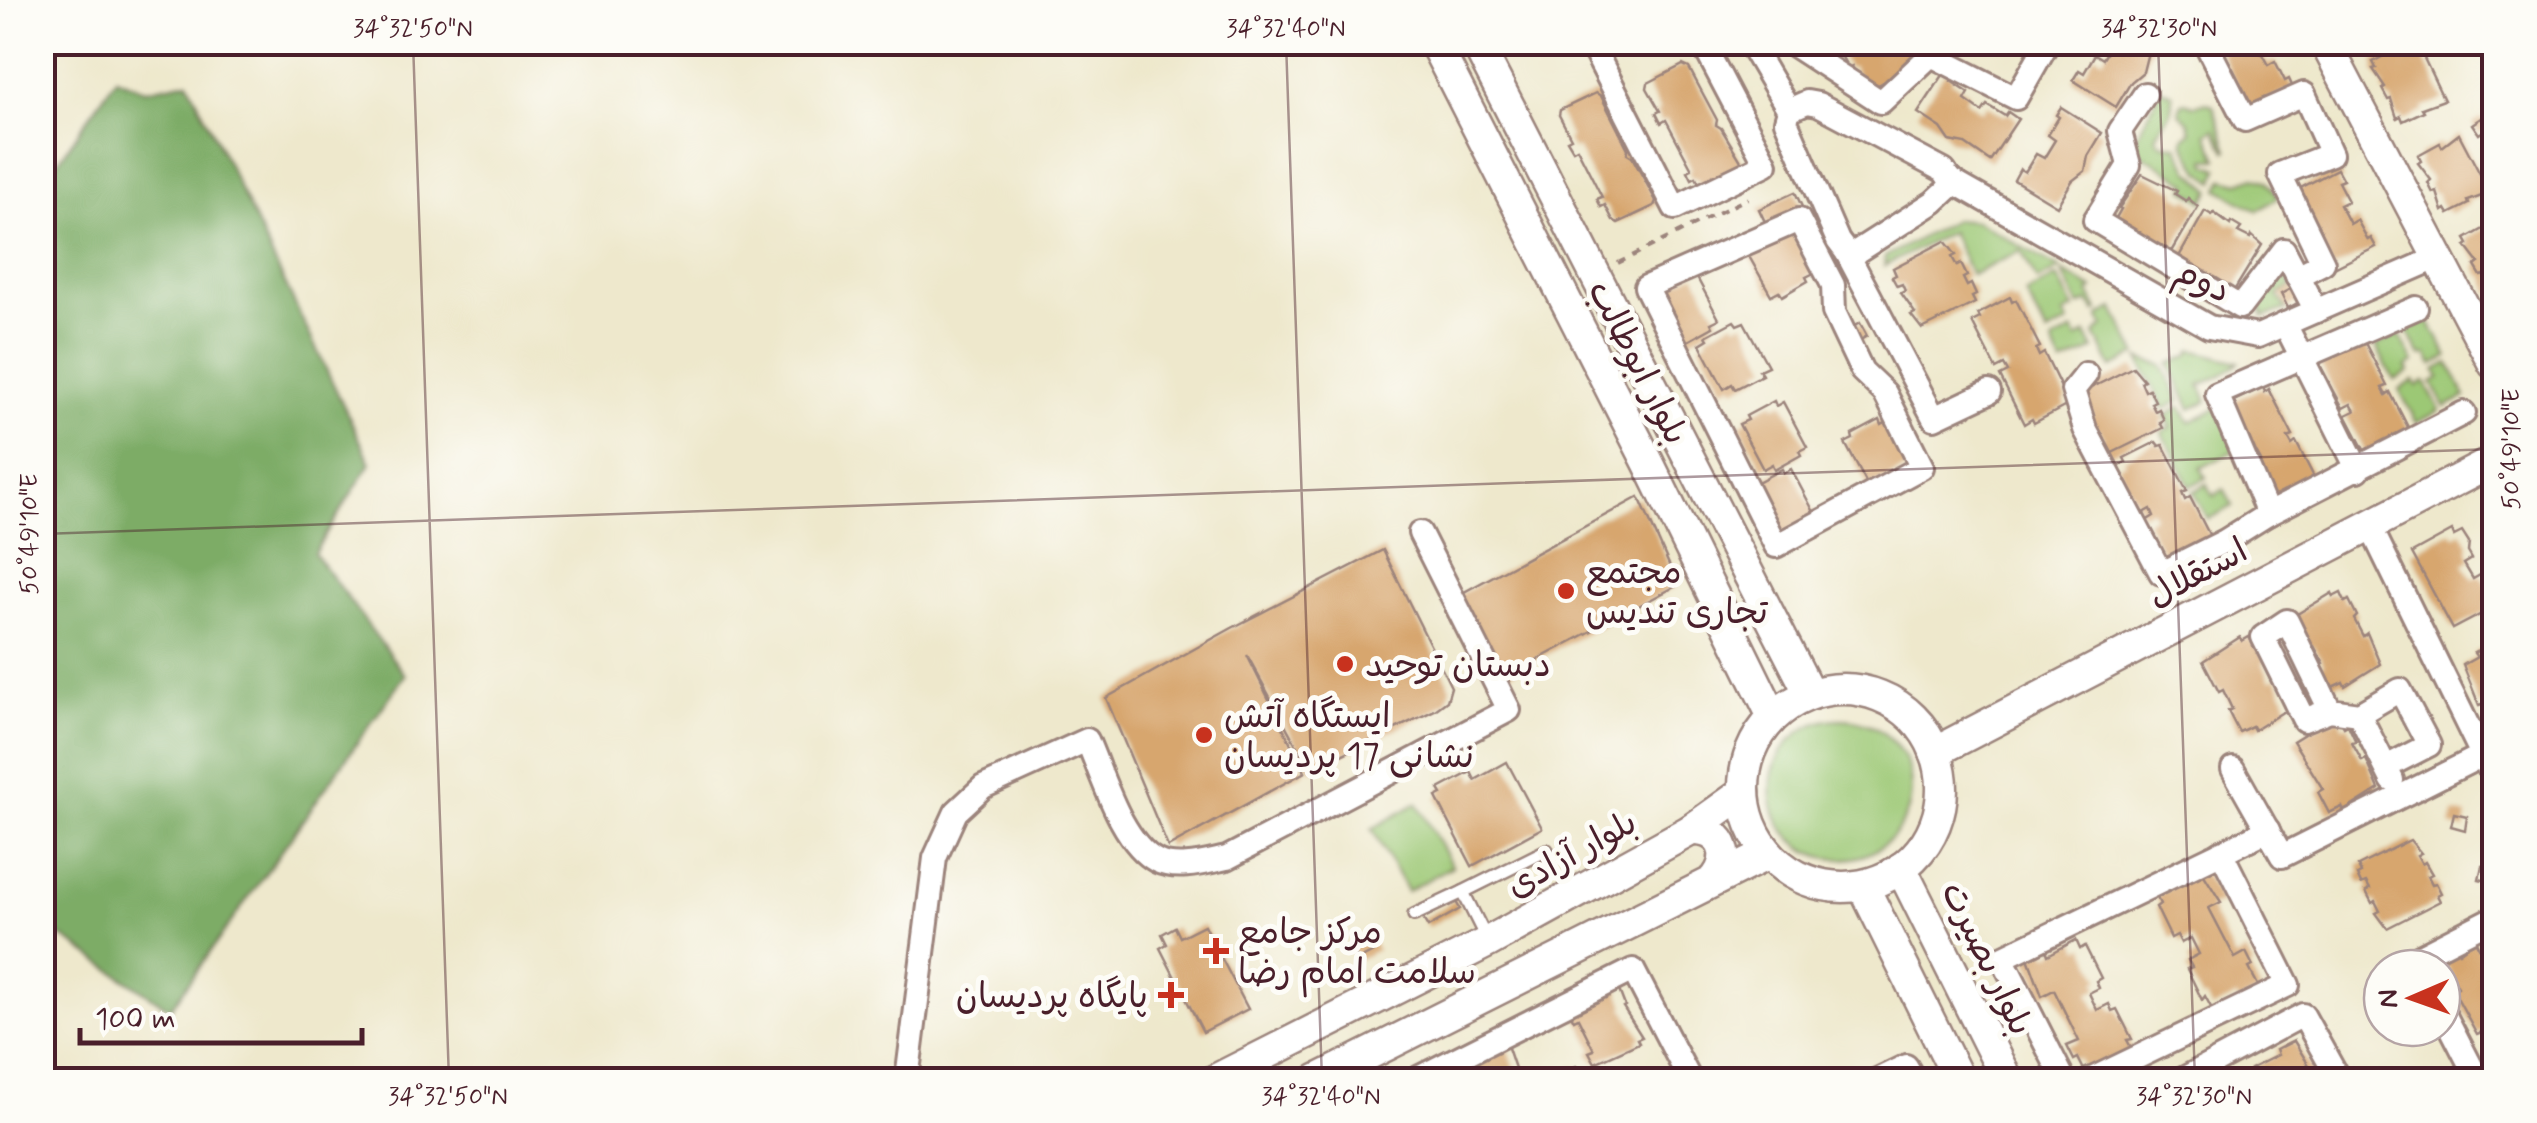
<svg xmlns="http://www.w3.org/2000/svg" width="2537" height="1123" font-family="Mynerve,'Playpen Sans Arabic',sans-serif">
<rect width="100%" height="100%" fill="#fdfcf7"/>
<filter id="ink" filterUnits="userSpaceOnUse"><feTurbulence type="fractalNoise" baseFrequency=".01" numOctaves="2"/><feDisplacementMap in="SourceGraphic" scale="20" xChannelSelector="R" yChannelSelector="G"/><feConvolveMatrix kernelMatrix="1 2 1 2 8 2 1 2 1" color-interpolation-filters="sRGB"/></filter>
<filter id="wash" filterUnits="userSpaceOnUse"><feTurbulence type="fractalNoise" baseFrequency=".0048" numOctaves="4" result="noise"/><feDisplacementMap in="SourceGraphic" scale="40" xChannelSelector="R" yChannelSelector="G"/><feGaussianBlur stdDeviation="2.25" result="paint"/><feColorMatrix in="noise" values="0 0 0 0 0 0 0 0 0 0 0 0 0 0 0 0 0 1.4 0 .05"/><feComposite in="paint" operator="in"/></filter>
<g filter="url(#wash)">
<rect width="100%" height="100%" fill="#eee8cc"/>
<g fill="#9cc875" stroke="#737450" stroke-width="2.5">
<path d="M2161,89L2173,94C2173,97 2173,109 2171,112C2166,122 2138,146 2177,145L2190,171L2211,190L2203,201L2185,189L2188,183L2135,150L2133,143Z"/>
<polygon points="2186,102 2194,106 2206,102 2213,105 2228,150 2226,151 2215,129 2207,133 2218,159 2206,159 2207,164 2219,169 2215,182 2200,171 2184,143 2184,138 2191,132 2189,122 2179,112 2182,103"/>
<polygon points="2255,177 2266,181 2278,197 2258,211 2219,189 2224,179 2240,183"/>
<polygon points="1956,219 1977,221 2060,269 2037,281 2021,251 1971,275 1951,232 1884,266 1885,257"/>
<polygon points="2283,269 2292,286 2278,295 2287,310 2264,317 2258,301 2280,282 2279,274"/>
<polygon points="2062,272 2093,289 2089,292 2098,310 2095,311 2088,302 2079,306"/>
<polygon points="2057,277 2074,309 2064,314 2069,323 2047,334 2026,294"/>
<polygon points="2114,309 2137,354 2112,368 2095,334 2104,326 2099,316"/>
<polygon points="2428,320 2448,357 2433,365 2427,354 2421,356 2407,330"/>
<polygon points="2073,331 2077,339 2086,334 2094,350 2062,365 2052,342"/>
<polygon points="2399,334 2414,362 2407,367 2409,372 2394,380 2376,346"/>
<polygon points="2193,350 2239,362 2222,375 2200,385 2207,401 2191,409 2169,364 2189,356"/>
<polygon points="2139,359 2162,365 2180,401 2164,409"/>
<polygon points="2449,363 2466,397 2445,407 2432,382 2440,378 2436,370"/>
<polygon points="2414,381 2417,386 2425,382 2440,410 2417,423 2399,389"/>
<polygon points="2181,407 2190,422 2217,408 2238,449 2201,468 2206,478 2190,486 2162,432 2171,427 2165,416"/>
<polygon points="2207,484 2213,496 2224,490 2233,506 2208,519 2193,492"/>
<circle cx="1841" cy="789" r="70"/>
<polygon points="1417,803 1452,866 1407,891 1372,829"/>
</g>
<polygon fill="#7dac66" stroke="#646648" stroke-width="2.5" points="116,78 145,90 188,81 371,463 314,553 405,675 170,1009 43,924 43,183"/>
<g id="blocks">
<g fill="#d7a66e">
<polygon points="1834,42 1905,42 1908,48 1912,45 1918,56 1917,64 1865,92 1852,66 1848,68 1842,57 1846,54 1843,47 1838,49"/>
<polygon points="2113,42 2155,42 2147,56 2143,72 2131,82 2116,107 2073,80 2079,70 2084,73 2095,54 2103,59"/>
<polygon points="2215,42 2265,42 2258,47 2268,65 2275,61 2285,81 2289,79 2293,88 2250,110"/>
<polygon points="2410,42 2414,42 2420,50 2444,100 2422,108 2424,111 2403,121 2401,116 2397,118 2391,99 2388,100 2382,89 2385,87 2373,69 2376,68 2373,62 2394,50 2396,54 2404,50 2402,47"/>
<polygon points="1683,65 1689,68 1717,120 1716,125 1721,128 1747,171 1703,192 1696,177 1692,179 1688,171 1692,169 1666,120 1661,123 1656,113 1660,111 1647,88 1648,83"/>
<polygon points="1945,72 1953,77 1951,81 1969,93 1965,100 1982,112 1987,105 2005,116 2008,112 2018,119 1990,161 1965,144 1950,141 1941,128 1918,113"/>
<polygon points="1596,93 1601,96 1628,149 1627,154 1632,157 1656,201 1654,206 1618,223 1613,220 1605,205 1601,207 1597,199 1602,197 1577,148 1573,150 1567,140 1571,138 1559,115 1560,110"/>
<polygon points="2061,107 2102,133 2088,156 2085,171 2072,181 2057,206 2014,180 2020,169 2025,172 2036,154 2044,158 2055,140 2048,135 2059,117 2056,115"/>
<polygon points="2481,118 2488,128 2479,134 2472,124"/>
<polygon points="2459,134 2490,193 2468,201 2469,204 2449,214 2446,209 2443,211 2437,192 2433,193 2428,183 2431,180 2418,163 2421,161 2418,155 2440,143 2442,147"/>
<polygon points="2337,169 2343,180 2338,182 2348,201 2340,205 2350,224 2357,220 2368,240 2371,238 2376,247 2332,269 2293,192"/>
<polygon points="2142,174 2177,191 2175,194 2186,201 2188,198 2198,207 2169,257 2112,225 2121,209 2119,208"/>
<polygon points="1795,192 1803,209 1767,226 1759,209"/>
<polygon points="2205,211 2212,215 2214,213 2230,225 2231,222 2241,228 2238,232 2250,238 2251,235 2262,245 2232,294 2176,262"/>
<polygon points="2487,227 2489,231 2494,228 2494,292 2490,294 2484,275 2481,276 2475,266 2479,263 2466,246 2469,244 2466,239"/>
<polygon points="1790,228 1814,273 1806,277 1808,281 1782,296 1779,291 1771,295 1746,251"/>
<polygon points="1945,241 1956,255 1952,257 1957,266 1961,264 1967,276 1963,278 1967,286 1971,284 1976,295 1972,297 1975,303 1922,329 1911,315 1915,313 1901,293 1905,291 1902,284 1897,286 1892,277 1896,275 1893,268"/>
<polygon points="1695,274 1719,319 1711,323 1713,327 1686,342 1684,337 1675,341 1651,297"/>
<polygon points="2296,286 2303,300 2288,308 2281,294"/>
<polygon points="2010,297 2012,302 2016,300 2040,347 2036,349 2039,356 2044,353 2067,400 2064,401 2066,406 2034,423 2032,419 2024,424 2000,376 2008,372 2004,365 1996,369 1972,322 1980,318 1978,314"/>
<polygon points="1734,321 1737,325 1744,322 1768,366 1759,370 1762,375 1735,389 1732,384 1724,389 1700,344 1708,339 1706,336"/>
<polygon points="1860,323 1867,336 1857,342 1849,329"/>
<polygon points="2363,339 2387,386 2382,388 2386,395 2390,392 2414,439 2371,463 2346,415 2355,411 2351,404 2343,408 2318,361"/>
<polygon points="2133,367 2144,380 2141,382 2145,391 2149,389 2155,401 2151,403 2155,411 2159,409 2164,420 2160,422 2163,428 2110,454 2099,440 2104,438 2099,428 2095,429 2089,418 2093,416 2081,393"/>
<polygon points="2263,387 2265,392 2269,389 2293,436 2288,438 2292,445 2296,442 2320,489 2277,513 2252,466 2261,461 2257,454 2249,458 2230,403"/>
<polygon points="1774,401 1776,406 1783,402 1807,447 1799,451 1801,455 1774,470 1772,464 1763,469 1739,424 1748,420 1746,416"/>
<polygon points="1880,420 1882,425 1889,421 1913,465 1869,488 1845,443 1853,439 1852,435"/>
<polygon points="2156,442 2159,446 2163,445 2187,491 2182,493 2185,500 2190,497 2214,544 2170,568 2146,521 2154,516 2151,509 2142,514 2118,466 2126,462 2124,458"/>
<polygon points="1782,469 1784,473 1791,469 1815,514 1783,537 1754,484"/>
<polygon points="1639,497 1678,585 1499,680 1455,597"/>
<polygon points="2452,531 2454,536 2462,532 2469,543 2468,552 2472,559 2464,564 2473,579 2480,575 2494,593 2494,599 2485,604 2489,610 2453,629 2412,553"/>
<polygon points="1383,550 1451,687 1447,701 1435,710 1310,770 1247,655 1305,772 1168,847 1106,698 1232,628"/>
<polygon points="2332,593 2333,597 2341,593 2345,602 2349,600 2357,616 2354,619 2363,636 2367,633 2380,664 2345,686 2343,682 2330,688 2319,667 2324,664 2314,646 2310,647 2294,616"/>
<polygon points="2240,637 2242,641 2249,637 2254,646 2257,644 2266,661 2262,663 2271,680 2276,677 2289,708 2254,730 2252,726 2239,732 2228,711 2232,709 2223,690 2219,692 2203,661"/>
<polygon points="2494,643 2494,726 2483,704 2479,705 2463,665 2477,657 2474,653"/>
<polygon points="2330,718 2332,722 2339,718 2344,727 2348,725 2356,742 2352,743 2362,761 2366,759 2379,789 2344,811 2342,807 2329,813 2318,792 2323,789 2293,741"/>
<polygon points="1507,762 1542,828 1472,866 1436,797 1442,794 1439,789 1471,772 1475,780"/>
<polygon points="2454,813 2467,816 2465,830 2451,826"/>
<polygon points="2410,840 2421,853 2417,855 2422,864 2425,862 2432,874 2428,876 2432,884 2436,883 2441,893 2437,895 2440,901 2387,928 2376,913 2380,911 2375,901 2372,903 2366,891 2370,889 2366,882 2361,884 2357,875 2361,873 2358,866"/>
<polygon points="2482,866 2494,868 2492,882 2479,879"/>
<polygon points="2199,867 2221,902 2209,908 2235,958 2246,952 2253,966 2249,968 2261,991 2239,1002 2236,997 2212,1009 2205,996 2202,1000 2187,969 2192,967 2188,960 2199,954 2191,938 2181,943 2177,935 2171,938 2156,907 2160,904 2156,896"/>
<polygon points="1455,900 1460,909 1428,927 1423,919"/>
<polygon points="1204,925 1248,1009 1203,1032 1160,948 1167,944 1162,934 1175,927 1180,937"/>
<polygon points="1370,934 1377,950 1358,960 1350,944"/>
<polygon points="2076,940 2080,949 2085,946 2101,978 2096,981 2099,988 2089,993 2097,1010 2109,1004 2112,1011 2117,1009 2132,1039 2127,1040 2134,1053 2089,1080 2078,1058 2074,1060 2067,1046 2079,1041 2054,990 2042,996 2028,958 2046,949 2048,955"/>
<polygon points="2475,940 2491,971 2494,969 2494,1056 2482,1032 2477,1034 2453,990 2458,987 2442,957 2457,949 2459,952"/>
<polygon points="1617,985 1625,1006 1623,1007 1642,1037 1637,1039 1639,1043 1595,1063 1589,1052 1594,1050 1578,1018 1574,1020 1568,1009"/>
<polygon points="2294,1041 2315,1075 2304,1080 2248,1080 2255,1078 2250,1069 2278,1055 2276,1050"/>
<polygon points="1506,1042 1519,1080 1469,1080 1467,1075 1463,1077 1457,1066"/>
<polygon points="1576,1066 1586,1078 1549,1080"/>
</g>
</g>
</g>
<g filter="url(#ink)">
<use href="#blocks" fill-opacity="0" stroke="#9c847c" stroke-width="2.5"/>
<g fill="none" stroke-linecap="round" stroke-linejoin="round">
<defs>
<g id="lane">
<polyline points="1463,892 1547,850"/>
<polyline points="1414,915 1463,892 1488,942"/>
</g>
<g id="street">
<polyline points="1590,42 1675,208 1766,164 1702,42"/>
<polyline points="1749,42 1789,110"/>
<polyline points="1789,42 1881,102 1931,55 1934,42"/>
<polyline points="2372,44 2375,42"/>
<polyline points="2207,46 2245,120 2304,94 2331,154 2280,174 2323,263 2297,276"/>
<polyline points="1931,55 2016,98 2045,47 2039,42"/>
<polyline points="2145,94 2120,131 2129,165 2095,220 2240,307 2284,250 2316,311"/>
<polygon points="1807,102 1818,104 1944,171 1950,180 1949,188 1934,202 1856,252 1847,253 1838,241 1786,121 1789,110"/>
<polyline points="1950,180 2209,327 2258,336 2439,257"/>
<polygon points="1799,220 1833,285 1834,312 1862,371 1885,393 1922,467 1776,546 1646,287"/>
<polyline points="1847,253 1934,418 1989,392"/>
<polyline points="2285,324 2358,470"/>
<polyline points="2086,374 2073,390 2085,429 2161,573 2225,541 2268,514 2217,394 2416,308"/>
<polyline points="2268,514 2464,413"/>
<polyline points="2369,524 2494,779"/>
<polyline points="2330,710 2304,720 2263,637 2287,621 2330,710 2359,714 2400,690 2429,745 2386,767"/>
<polyline points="2359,714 2392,780"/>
<polyline points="2233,769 2282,856 2483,755"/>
<polyline points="2421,968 2416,958 2494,918"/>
<polyline points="2442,1010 2478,1080"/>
<path d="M907,1080L935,858L956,812L983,787L1087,740C1103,776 1121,842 1157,861C1177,871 1207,862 1227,858L1509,710L1420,533"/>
<polyline points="1414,1080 1633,970 1690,1080"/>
<polyline points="1877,1080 1906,1066 1914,1080"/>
<polyline points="2064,1080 2002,958 2268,830"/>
<polyline points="2090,1080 2288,985 2221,852"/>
<polyline points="2181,1080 2303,1015 2339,1080"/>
</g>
<g id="secondary">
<polyline points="1434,42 1648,462 1773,717"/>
<polyline points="1476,42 1810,694"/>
<polyline points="2325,42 2494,364"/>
<circle cx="1843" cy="788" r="99"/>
<polyline points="1935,752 2494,461"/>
<path d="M1691,830C1721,828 1734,854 1716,878"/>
<polyline points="1901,868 2007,1080"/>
<polyline points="1863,886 1959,1080"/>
<polyline points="1215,1080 1488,942 1691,830 1744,792"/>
<polyline points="1317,1080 1768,854"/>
</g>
</defs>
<use href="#lane" stroke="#9c847c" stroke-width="16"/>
<use href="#street" stroke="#9c847c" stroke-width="28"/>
<use href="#secondary" stroke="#9c847c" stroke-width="35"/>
<polyline stroke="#9c847c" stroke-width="4" stroke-dasharray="8 8" stroke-linecap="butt" points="1618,263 1748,198"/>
<use href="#lane" stroke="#fff" stroke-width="11"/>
<use href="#street" stroke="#fff" stroke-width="22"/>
<use href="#secondary" stroke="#fff" stroke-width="30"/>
</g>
</g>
<path fill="none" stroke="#4a1f2b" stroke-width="2.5" stroke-opacity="0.45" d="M413,42L449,1080M1286,42L1322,1080M2158,42L2195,1080M42,534L2494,449"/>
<g fill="#c8321e" stroke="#fdfcf7" stroke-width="4">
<circle cx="1566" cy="591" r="10"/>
<circle cx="1345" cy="664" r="10"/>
<circle cx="1204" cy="735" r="10"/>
<path d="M1211 936h10v10h10v10h-10v10h-10v-10h-10v-10h10z"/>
<path d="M1166 980h10v10h10v10h-10v10h-10v-10h-10v-10h10z"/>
</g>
<g text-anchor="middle" stroke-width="10" stroke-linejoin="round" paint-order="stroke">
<g font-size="35" fill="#4a1f2b" stroke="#fdfcf7">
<text transform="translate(2203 280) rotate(25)" y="12">دوم</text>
<text transform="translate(1639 362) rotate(63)" y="12">بلوار ابوطالب</text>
<text transform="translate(2197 572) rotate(-28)" y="12">استقلال</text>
<text transform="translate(1571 853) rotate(-29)" y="12">بلوار آزادی</text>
<text transform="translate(1988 958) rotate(64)" y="12">بلوار بصیرت</text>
</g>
<g font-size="35" fill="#4a1f2b" stroke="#fdfcf7" text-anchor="start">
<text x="1586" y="583">مجتمع<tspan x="1586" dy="40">تجاری تندیس</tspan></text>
<text x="1365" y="676">دبستان توحید</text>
<text x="1224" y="727">ایستگاه آتش<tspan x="1224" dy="40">نشانی 17 پردیسان</tspan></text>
<text x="1238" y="943">مرکز جامع<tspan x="1238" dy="40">سلامت امام رضا</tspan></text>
<text x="1148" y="1007" text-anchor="end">پایگاه پردیسان</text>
</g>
</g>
<rect width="2537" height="1123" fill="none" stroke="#fdfcf7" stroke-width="110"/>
<g transform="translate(2412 998) rotate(268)"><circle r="48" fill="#fdfcf7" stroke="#b5a4a5" stroke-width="2.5"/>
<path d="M0-8L18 38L0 25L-18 38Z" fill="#c8321e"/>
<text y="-15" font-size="28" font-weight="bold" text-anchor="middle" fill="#4a1f2b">N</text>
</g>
<path d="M80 1028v15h282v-15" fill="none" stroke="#4a1f2b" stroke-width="5"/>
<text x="95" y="1028" font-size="30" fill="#4a1f2b" stroke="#fdfcf7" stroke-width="8" paint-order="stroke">100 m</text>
<rect x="55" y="55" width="2427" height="1013" fill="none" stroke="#4a1f2b" stroke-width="4"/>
<g font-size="25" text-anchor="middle" fill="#4a1f2b">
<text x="413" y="36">34°32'50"N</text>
<text x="1286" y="36">34°32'40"N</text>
<text x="2159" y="36">34°32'30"N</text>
<text transform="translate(2510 449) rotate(-90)" y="9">50°49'10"E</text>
<text transform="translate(28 534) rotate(-90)" y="9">50°49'10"E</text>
<text x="448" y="1104">34°32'50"N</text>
<text x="1321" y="1104">34°32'40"N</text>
<text x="2194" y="1104">34°32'30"N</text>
</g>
</svg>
